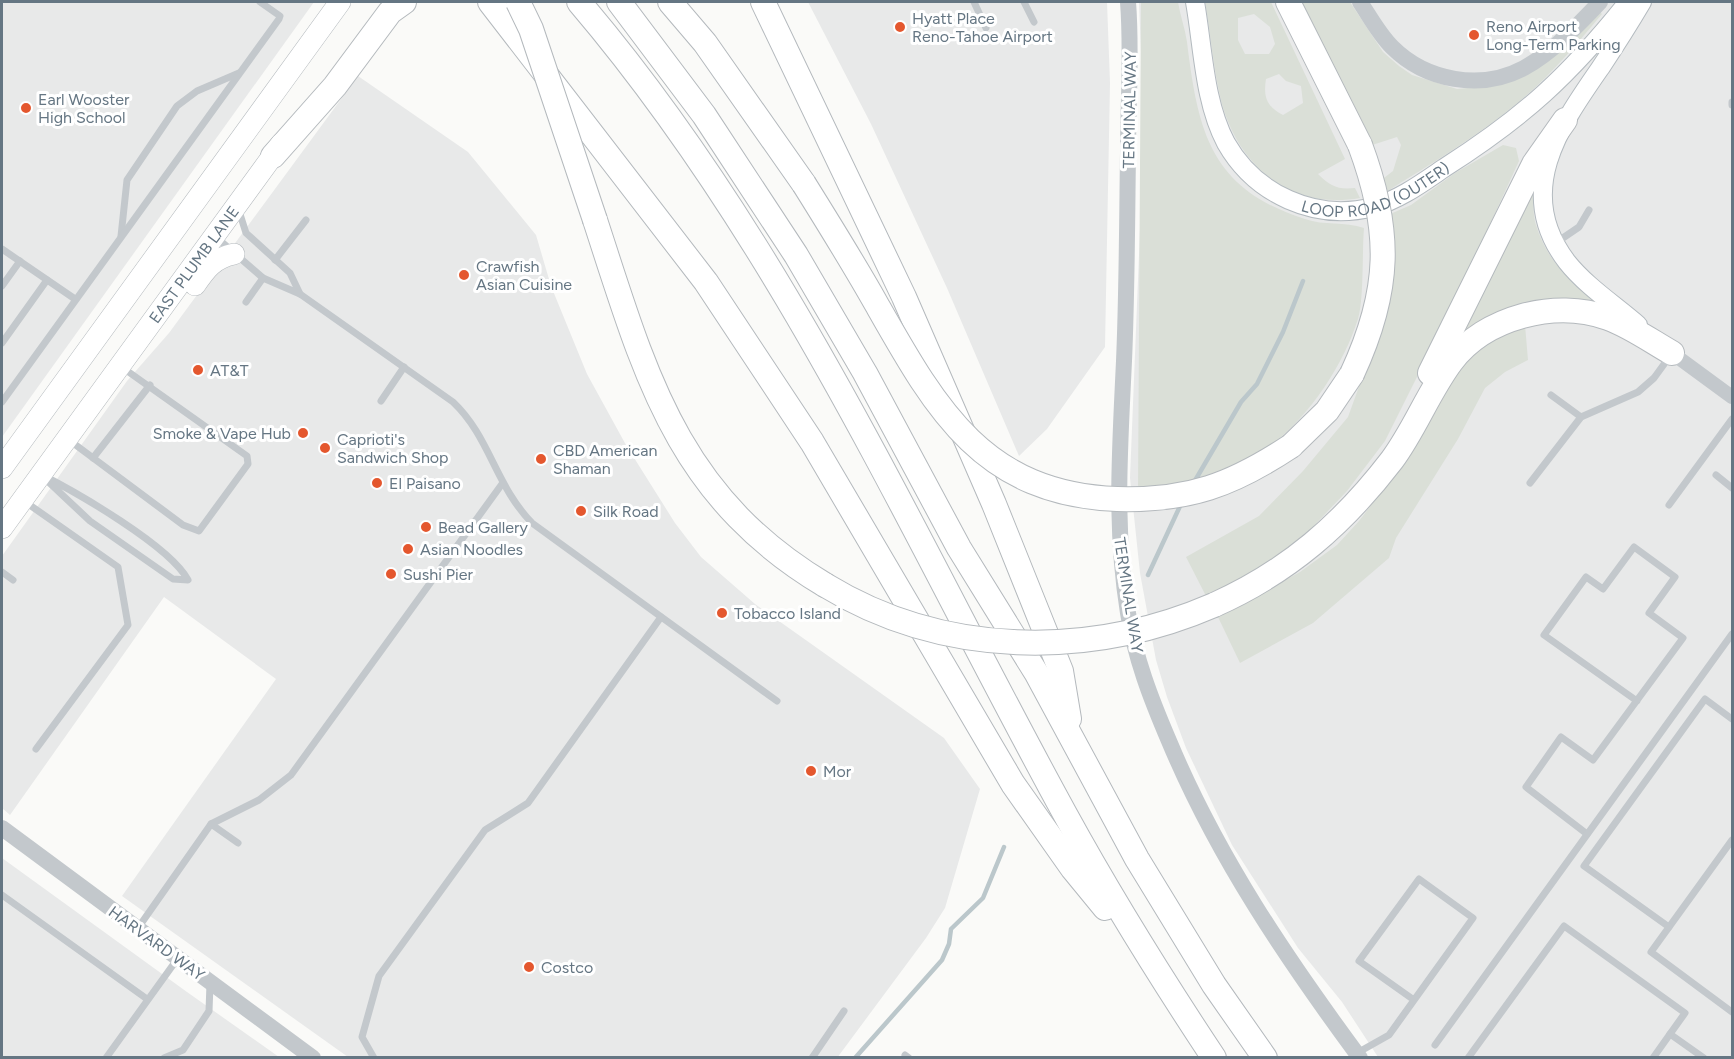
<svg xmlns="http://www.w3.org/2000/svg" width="1734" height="1059" font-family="Figtree,sans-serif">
<rect width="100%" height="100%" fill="#fafaf8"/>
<g fill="#e8e9e9">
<polygon points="2,2 314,2 2,437"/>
<polygon points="808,2 1107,2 1110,83 1105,347 1047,429 1019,456 947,288 871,124"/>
<polygon points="1139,2 1732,2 1732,1057 1378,1057 1342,1002 1298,948 1232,845 1186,748 1167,697 1156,660 1140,573 1130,478 1144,131"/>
<polygon points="358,76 468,152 536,235 551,286 587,374 626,445 675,523 701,557 755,604 944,738 980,789 945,908 926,938 837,1058 348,1057 122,896 276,679 164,597 10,815 2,808 2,556 127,381 169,333"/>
<polygon points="2,858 187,992 279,1057 2,1057"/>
</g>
<g fill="#dadfd7" fill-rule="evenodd">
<path d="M1141,2H1178C1180,15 1185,28 1187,42C1198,131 1210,189 1305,219C1324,226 1345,221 1364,228C1362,251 1364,300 1358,319C1337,385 1279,459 1210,478C1187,485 1162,488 1138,493Z"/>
<path d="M1205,2H1271L1345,159L1318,174C1330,186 1338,190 1355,188L1360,198C1299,209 1249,176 1227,119C1215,89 1211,35 1205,2ZM1254,14L1270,27L1275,44L1269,54H1245L1238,40V18ZM1279,74L1286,81L1301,86L1303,103L1283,115C1267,107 1263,97 1266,79Z"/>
<path d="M1294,2H1350L1383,52L1399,66L1412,75L1457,89L1499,85L1599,11L1602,14C1577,44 1551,75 1520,101C1477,137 1430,164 1383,194L1380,181L1393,171L1401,145L1397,137L1366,147Z"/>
<polygon points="1503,145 1516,148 1519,161 1452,307 1385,441 1347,491 1308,532 1261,568 1207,598 1186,557 1259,516 1303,471 1348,417 1374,345 1388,215 1411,205 1455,173"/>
<path d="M1533,182C1534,196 1532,212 1536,225C1548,264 1575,287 1607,310L1582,304L1455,345Z"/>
<polygon points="1525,325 1528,360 1505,372 1485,388 1458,439 1396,538 1389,558 1313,623 1240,663 1218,617 1300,572 1337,545 1359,521 1401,466 1442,388 1486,341"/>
</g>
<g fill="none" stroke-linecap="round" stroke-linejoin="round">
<g stroke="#bbc7cb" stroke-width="4.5">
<polyline points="1193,484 1241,402 1257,384 1283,332 1303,281"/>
<polyline points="1148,575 1181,504"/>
<polyline points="855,1058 942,960 949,944 951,929 983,898 1004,847"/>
</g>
<defs>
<g id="secondary">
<path id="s1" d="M1195,2C1203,47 1204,102 1226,143C1255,194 1315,222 1373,207C1399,200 1422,183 1444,168C1524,117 1569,76 1628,2"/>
<path d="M1638,325C1615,305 1586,286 1567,262C1513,192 1560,126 1601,67C1615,46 1629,24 1642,2"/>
</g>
<g id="primary">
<path d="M195,285C206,269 214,258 234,254"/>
<polyline points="2,468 340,2"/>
<path id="s2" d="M2,528L282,143"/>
</g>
<g id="motorway">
<polyline points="490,2 706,282 812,442 1013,784 1073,869 1105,908"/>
<path d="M579,2C786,245 913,537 1065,814C1111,898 1161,978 1214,1058"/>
<polyline points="619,2 704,115 796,255 865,373 959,548 1037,674 1137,859 1214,985 1265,1058"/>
<polyline points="670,2 705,43 804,184"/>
<polyline points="763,2 904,297 994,504 1061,671 1069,719"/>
<polyline points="1288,2 1360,145"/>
<polyline points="273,156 335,86 390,12 404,2"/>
<path d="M595,220C645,373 676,496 825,585"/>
<polyline points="1430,373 1534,164 1565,120"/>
<polyline points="1291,446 1327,411 1352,374"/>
<path d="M1214,605C1288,572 1343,524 1392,460C1415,429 1428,393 1451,362C1485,317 1555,299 1608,318C1630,326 1651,341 1672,353"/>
</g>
</defs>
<use href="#secondary" stroke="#b3babf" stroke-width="20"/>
<use href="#primary" stroke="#b5babe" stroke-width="22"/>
<use href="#motorway" stroke="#b4b9bd" stroke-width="26"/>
<g stroke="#c3c8cc" stroke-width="7">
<polyline points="974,2 986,28"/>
<polyline points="1024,2 1034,22"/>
<polyline points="1732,102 1732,105"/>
<polyline points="239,211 246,233 290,273 300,294"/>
<polyline points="121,236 127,180 177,106 197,91 239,73"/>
<path d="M217,238L263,278L300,294L453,402C490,437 495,485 532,523L777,701"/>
<polyline points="1557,242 1579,227 1589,210"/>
<polyline points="2,249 75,299"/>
<polyline points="275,260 306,220"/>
<polyline points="2,286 20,261"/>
<polyline points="246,302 263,278"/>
<polyline points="2,343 47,280"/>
<polyline points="1551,395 1581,417"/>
<polyline points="381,401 404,367"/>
<polyline points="2,402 279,19 280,16 260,2"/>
<polyline points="69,440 183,525 199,531 248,464 247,456 123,368"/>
<polyline points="93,458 150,385"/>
<path d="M40,474C76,492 170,546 188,580L173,579L90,521Z"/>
<polyline points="1716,475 1732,488"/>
<polyline points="1530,483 1581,417 1638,392 1654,378 1670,356"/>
<polyline points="24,501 118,567 128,625 36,749"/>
<polyline points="1669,505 1732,419"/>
<polyline points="2,572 13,580"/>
<polyline points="211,824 238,843"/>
<polyline points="1587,834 1526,787 1561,737 1593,760 1683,638 1649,613 1675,577 1634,547 1603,589 1586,577 1544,635 1637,701"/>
<polyline points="1732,840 1651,952 1732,1012"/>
<polyline points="2,895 147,999"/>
<polyline points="1669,927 1584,866 1705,699 1732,719"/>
<polyline points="138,928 211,824 259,800 291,775 502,484"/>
<polyline points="1435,1045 1732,634"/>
<polyline points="1357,1053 1389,1035 1473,918 1419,879 1359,961 1414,1000"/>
<polyline points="905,1055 909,1058"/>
<polyline points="106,1058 178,958"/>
<polyline points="164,1058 183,1050 209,1011 210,984"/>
<polyline points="374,1058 362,1037 379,976 485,830 528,803 661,617"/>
<polyline points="812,1058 844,1011"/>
<polyline points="1468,1058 1564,926 1685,1013 1670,1034"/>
<polyline points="1653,1058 1670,1034 1704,1058"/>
</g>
<polyline stroke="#c3c8cc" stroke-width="14" points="1672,353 1732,397"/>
<g stroke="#c3c8cc" stroke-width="16">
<path d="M1128,2C1132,52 1128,102 1128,153C1127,222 1127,292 1124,361C1120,448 1114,526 1128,613C1135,658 1151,699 1169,741C1217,856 1286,958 1360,1058"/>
<path d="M1360,2C1370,17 1379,34 1392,47C1426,81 1481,91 1524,68C1553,52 1578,25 1600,2"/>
<polyline points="2,828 313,1058"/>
</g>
<use href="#secondary" stroke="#fff" stroke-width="18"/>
<use href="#primary" stroke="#fff" stroke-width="21"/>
<use href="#motorway" stroke="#fff" stroke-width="24"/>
<defs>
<g id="motorway-bridge">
<polyline points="518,2 531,29 595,220"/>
<path d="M804,184C829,224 854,264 877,305C936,409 983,494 1117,499C1189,501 1232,485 1291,446"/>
<path d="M1352,374C1391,290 1392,231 1360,145"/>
<path d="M825,585C943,657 1089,659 1214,605"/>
</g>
</defs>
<use href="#motorway-bridge" stroke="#b4b9bd" stroke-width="26" stroke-linecap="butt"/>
<use href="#motorway-bridge" stroke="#fff" stroke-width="24"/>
</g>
<g fill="#e4572e" stroke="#fff" stroke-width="2">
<circle cx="900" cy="27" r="6"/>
<circle cx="1474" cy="35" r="6"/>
<circle cx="26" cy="108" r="6"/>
<circle cx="464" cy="275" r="6"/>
<circle cx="198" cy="370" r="6"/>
<circle cx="303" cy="433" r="6"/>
<circle cx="325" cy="448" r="6"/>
<circle cx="541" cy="459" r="6"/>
<circle cx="377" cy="483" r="6"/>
<circle cx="581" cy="511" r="6"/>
<circle cx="426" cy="527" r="6"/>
<circle cx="408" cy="549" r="6"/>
<circle cx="391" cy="574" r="6"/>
<circle cx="722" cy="613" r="6"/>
<circle cx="811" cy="771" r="6"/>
<circle cx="529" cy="967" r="6"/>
</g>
<g text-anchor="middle" stroke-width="6" stroke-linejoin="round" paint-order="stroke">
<g font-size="16" fill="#657683" stroke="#fff" text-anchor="start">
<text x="912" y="24">Hyatt Place<tspan x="912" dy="18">Reno-Tahoe Airport</tspan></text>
<text x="1486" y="32">Reno Airport<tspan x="1486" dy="18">Long-Term Parking</tspan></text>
<text x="38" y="105">Earl Wooster<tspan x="38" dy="18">High School</tspan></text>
<text x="476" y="272">Crawfish<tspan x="476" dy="18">Asian Cuisine</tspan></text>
<text x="210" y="376">AT&amp;T</text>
<text x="291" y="439" text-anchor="end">Smoke &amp; Vape Hub</text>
<text x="337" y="445">Caprioti's<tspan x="337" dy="18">Sandwich Shop</tspan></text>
<text x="553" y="456">CBD American<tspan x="553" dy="18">Shaman</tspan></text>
<text x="389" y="489">El Paisano</text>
<text x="593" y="517">Silk Road</text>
<text x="438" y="533">Bead Gallery</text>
<text x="420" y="555">Asian Noodles</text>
<text x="403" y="580">Sushi Pier</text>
<text x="734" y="619">Tobacco Island</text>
<text x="823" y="777">Mor</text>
<text x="541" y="973">Costco</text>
</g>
<g font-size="16" fill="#657683" stroke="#fff">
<text transform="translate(1129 110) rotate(-89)" y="6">TERMINAL WAY</text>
<text dy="6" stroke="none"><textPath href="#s1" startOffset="324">LOOP ROAD (OUTER)</textPath></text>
<text dy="6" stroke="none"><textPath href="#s2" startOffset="326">EAST PLUMB LANE</textPath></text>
<text transform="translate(1129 595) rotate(81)" y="6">TERMINAL WAY</text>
<text transform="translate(157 943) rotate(36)" y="6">HARVARD WAY</text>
</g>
</g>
<rect width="1734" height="1059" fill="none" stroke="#657683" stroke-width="6"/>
</svg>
